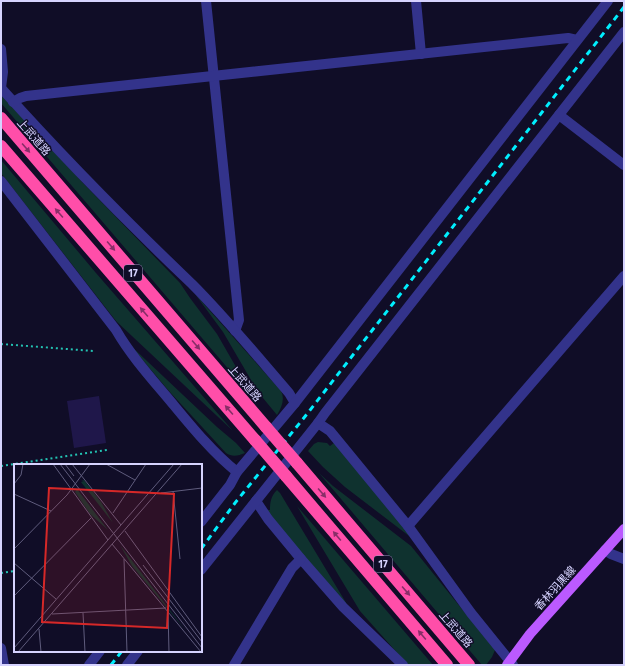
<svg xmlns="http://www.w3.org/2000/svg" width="625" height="666" font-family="'Fira Sans','Noto Sans JP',sans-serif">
<rect width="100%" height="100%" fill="#100d27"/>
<g fill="#0f322f">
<polygon points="1,95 82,182 180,283 190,298 217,334 255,400 1,103"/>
<polygon points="1,160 96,273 233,431 116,321 1,173"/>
<path d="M195,294L281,391C285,399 282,407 277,415L258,392L223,332Z"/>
<path d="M130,345L217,427L236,443L245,453C238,456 232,457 226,453L169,391Z"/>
<polygon points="318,442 327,443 330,446 334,443 413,539 345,487 323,467 308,451 314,444"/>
<polygon points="319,473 333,486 411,546 495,650 492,657 486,665 482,665"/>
<path d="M277,490L280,493L348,606L308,561L266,510H270C270,502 271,496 277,490Z"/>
<polygon points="297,506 433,665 408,665 360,611"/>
</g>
<polygon fill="#1f174a" points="99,396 106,443 74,448 67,401"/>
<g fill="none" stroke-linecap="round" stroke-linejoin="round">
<g stroke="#23c3b3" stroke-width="2" stroke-dasharray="2 3" stroke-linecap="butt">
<polyline points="1,344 94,351"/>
<polyline points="1,466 107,450"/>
<polyline points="1,573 15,571"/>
</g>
<g stroke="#33338b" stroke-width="10">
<polyline points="206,1 239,320 235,331"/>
<polyline points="416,1 421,54"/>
<polyline points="1,49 3,72 1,88"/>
<path d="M1,88C62,156 126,221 192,284C226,318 257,356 289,393L295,403"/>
<polyline points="13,102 20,98 26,96 568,38 577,40"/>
<polyline points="559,115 624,165"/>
<path d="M1,181L116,330C131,356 152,379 172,403C191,426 213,453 237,472"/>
<polyline points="318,423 330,431 408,526 471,613 513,665"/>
<polyline points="256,501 268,519 301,559 343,607 403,665"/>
<polyline points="201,522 230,485 237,472 295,403 608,1"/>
<polyline points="408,526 624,276"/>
<polyline points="605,550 611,554 624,559"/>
<polyline points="201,570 318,423 325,413 624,32"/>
<polyline points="1,648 4,665"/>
<polyline points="89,665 100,651"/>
<polyline points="127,665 138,651"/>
<polyline points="234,665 292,568 301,559"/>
</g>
<polyline stroke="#bb5aff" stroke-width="10" points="507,665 530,634 624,529"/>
<g stroke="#ff4ea9" stroke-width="12">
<polyline points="1,118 266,427"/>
<polyline points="1,146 255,440"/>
<polyline points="297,463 469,665"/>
<polyline points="286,476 447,665"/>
</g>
<g stroke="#00eefe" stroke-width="3" stroke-dasharray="6 5" stroke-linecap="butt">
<polyline points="201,549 235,503 307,414 624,7"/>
<polyline points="111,665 122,651"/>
</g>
<g stroke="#ff4ea9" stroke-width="12">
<polyline points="266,427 297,463"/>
<polyline points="255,440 286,476"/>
</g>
</g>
<defs><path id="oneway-solid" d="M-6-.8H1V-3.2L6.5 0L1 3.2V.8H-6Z"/></defs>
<g fill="#882e68">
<use href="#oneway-solid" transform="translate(26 148) rotate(49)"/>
<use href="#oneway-solid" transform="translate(59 213) rotate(-131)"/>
<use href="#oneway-solid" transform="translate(111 246) rotate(49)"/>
<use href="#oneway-solid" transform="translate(144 312) rotate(-131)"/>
<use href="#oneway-solid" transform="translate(196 345) rotate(49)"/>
<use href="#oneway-solid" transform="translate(229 410) rotate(-131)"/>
<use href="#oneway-solid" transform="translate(322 493) rotate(49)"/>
<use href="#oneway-solid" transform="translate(337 536) rotate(-130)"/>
<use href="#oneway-solid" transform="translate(406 591) rotate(49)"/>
<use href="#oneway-solid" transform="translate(422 635) rotate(-130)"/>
</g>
<g text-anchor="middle" stroke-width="3" stroke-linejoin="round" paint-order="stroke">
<g fill="#100d27" stroke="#9b98be" stroke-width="1">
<rect x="124" y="265" width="18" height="16" rx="3"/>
<rect x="374" y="556" width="18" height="16" rx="3"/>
</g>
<g font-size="10" font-weight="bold" fill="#d6d3ff">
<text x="133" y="277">17</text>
<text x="383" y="568">17</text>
</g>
<g font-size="11" fill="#d6d3ff" stroke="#100d27">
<text transform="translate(34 137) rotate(49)" y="4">上武道路</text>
<text transform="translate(245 383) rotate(49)" y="4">上武道路</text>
<text transform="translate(555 588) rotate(-48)" y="4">香林羽黒線</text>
<text transform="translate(456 629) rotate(49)" y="4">上武道路</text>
</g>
</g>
<g transform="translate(14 464)">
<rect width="188" height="188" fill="#100d27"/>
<path d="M70,16L87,38L99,59L67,18L70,17H67ZM63,25L94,66L76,50L61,28ZM106,81L172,167L118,102Z" fill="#0f322f"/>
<path fill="none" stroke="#5f5c7d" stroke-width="1" d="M39,0L94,76M46,0L188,184M51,0L60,12M58,0L107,61M92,0L121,16M0,20L7,11L9,0M159,27L166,95M147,29L188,24M0,30L37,47M99,49L132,0M111,67L188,173M98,80L187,188M0,85L53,31L76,0M110,95L113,188M0,99L42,135M129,101L188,178M0,132L77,54M154,147L155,188M69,149L71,188M38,150L152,144M25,165L27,188M0,184L160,0M4,188L168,0"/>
<path fill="#d62828" fill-opacity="0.15" stroke="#d62828" stroke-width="2" d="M35,24L160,30L153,164L28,158Z"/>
<rect width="188" height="188" fill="none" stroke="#d6d3ff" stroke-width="2"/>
</g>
<rect width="625" height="666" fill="none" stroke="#d6d3ff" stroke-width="4"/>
</svg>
